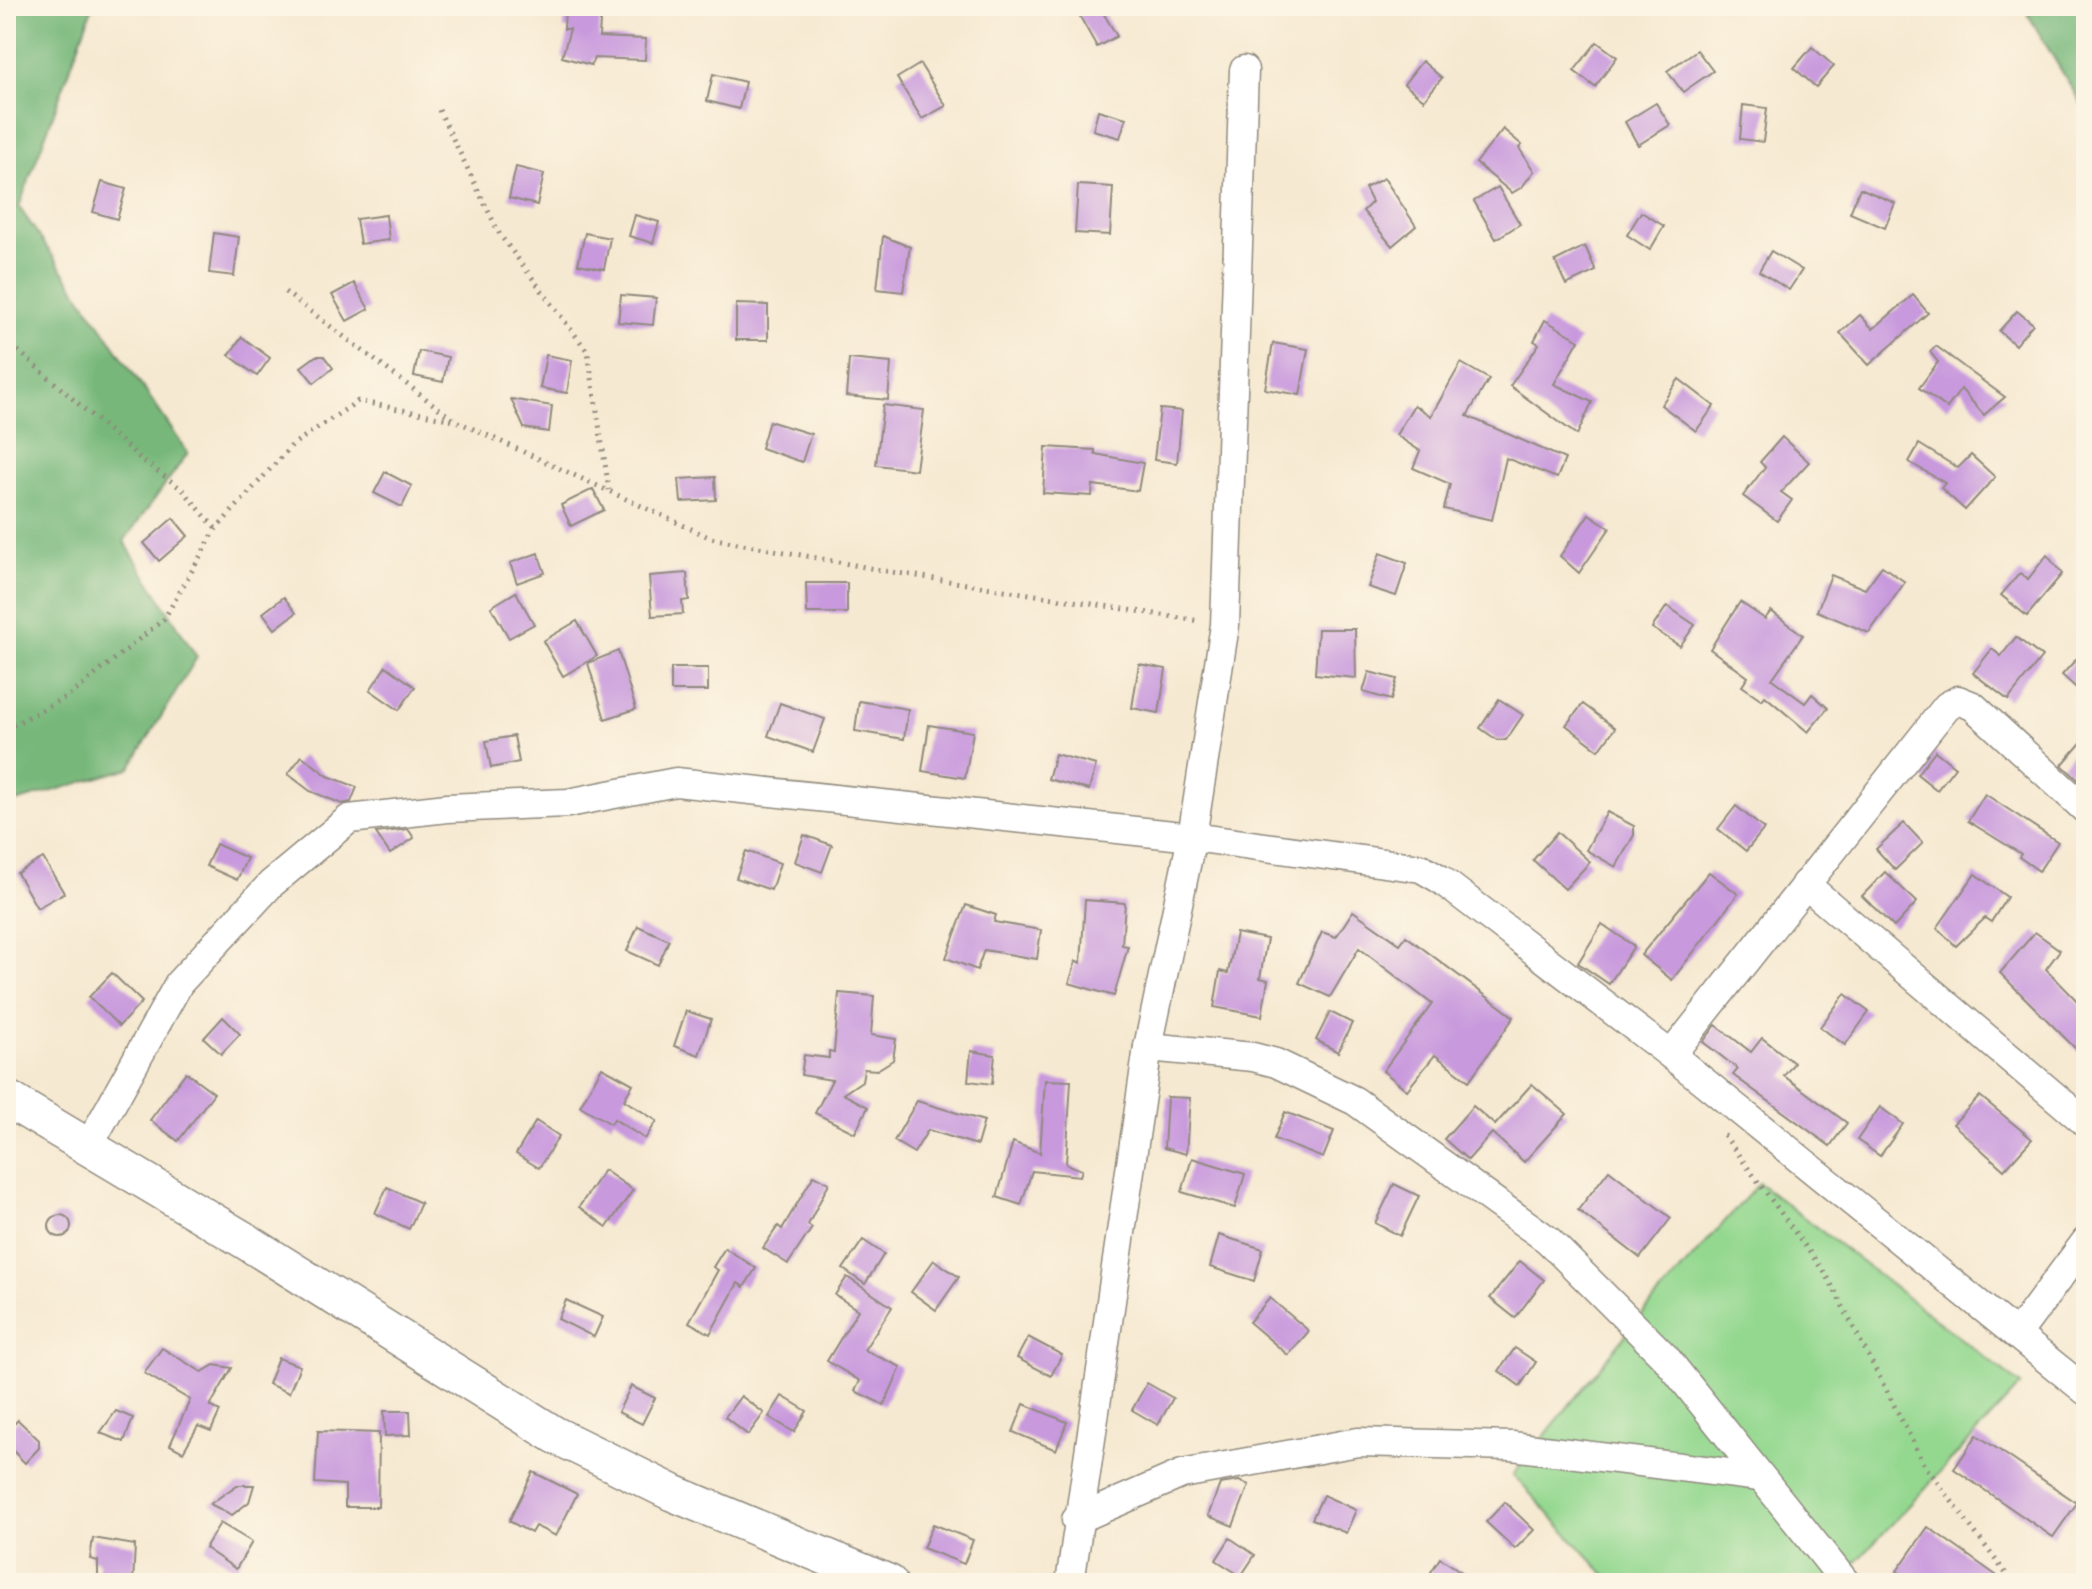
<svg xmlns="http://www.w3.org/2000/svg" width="2092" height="1589" font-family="Alegreya,serif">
<rect width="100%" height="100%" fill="#fcf5e5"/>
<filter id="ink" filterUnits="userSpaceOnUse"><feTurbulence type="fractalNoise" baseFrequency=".0125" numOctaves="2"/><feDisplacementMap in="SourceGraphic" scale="16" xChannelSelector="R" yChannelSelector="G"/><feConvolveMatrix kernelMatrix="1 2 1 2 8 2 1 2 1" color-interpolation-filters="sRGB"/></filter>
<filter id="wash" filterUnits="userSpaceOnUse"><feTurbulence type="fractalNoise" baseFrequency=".006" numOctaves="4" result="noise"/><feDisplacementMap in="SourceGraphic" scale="32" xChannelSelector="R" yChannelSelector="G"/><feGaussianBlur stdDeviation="1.8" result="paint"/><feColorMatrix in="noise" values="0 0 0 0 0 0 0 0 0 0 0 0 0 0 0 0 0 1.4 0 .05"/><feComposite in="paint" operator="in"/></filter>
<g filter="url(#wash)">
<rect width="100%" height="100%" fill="#f6e9d1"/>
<polygon fill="#94d890" stroke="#60825e" stroke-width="2" points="1759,1183 2021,1385 1837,1583 1613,1583 1513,1475 1645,1311"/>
<g fill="#77b87a" stroke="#517252" stroke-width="2">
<polygon points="6,6 93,6 19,207 188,453 124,541 197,657 130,768 6,805"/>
<polygon points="2023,6 2086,6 2086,112"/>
</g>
<g id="blocks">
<g fill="#c899dd">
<polygon points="565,6 601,6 599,37 646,39 645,60 594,58 591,65 562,57 570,29 564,29"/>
<polygon points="1074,6 1099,6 1117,36 1097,47"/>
<polygon points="1597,42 1617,57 1595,87 1574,71"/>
<polygon points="1812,47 1834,66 1816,87 1794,68"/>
<polygon points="1697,50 1713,71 1683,92 1667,71"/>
<polygon points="1422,61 1442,78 1424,100 1404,84"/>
<polygon points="920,64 946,106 922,119 897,78"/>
<polygon points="713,74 745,82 739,109 707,101"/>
<polygon points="1656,103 1670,125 1638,145 1625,122"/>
<polygon points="1743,105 1767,108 1763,142 1740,139"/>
<polygon points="1098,110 1126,118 1120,138 1093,130"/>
<polygon points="1503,129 1522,145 1519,148 1534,171 1522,187 1512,193 1476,163"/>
<polygon points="516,167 544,174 537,205 509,198"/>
<polygon points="1384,178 1416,226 1392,246 1363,211 1372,202 1365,188"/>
<polygon points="102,182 126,189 117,219 93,212"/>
<polygon points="1078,185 1113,187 1110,235 1075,233"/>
<polygon points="1498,187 1520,224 1496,239 1474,201"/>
<polygon points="1860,188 1895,203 1885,228 1850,213"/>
<polygon points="1641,212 1664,226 1650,250 1627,235"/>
<polygon points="386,215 389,240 360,244 356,219"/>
<polygon points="635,215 659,222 653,243 629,236"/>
<polygon points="214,233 239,237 234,276 209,273"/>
<polygon points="585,233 610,238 604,269 578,264"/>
<polygon points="883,236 910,247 903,292 877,289"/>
<polygon points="1585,246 1596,271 1566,285 1555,261"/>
<polygon points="1771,251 1802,270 1789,290 1759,271"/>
<polygon points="354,283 369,309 347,321 332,295"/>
<polygon points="621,295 656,298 653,325 618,322"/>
<polygon points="1913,295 1928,313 1869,365 1840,333 1860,315 1873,329"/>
<polygon points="736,304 768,305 768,340 736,340"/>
<polygon points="2017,311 2033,324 2015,345 1999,331"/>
<polygon points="1545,320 1579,340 1554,384 1592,402 1577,435 1510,386 1539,344 1534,341"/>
<polygon points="242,337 270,358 257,376 229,355"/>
<polygon points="1273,343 1308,349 1300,395 1265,389"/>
<polygon points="1936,346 1972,373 2005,397 1984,415 1961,389 1947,408 1919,388 1938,362 1930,352"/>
<polygon points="419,351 448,357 443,382 414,376"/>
<polygon points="546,355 572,360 567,393 540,388"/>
<polygon points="316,356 324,356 333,368 314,383 301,367"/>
<polygon points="849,359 891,363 888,400 846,396"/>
<polygon points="1461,363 1489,379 1467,416 1565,459 1557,478 1506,458 1492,520 1444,509 1450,484 1413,468 1420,451 1396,435 1414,405 1431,416"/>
<polygon points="1679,379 1714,406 1696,431 1661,405"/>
<polygon points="511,399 552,406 549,432 524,428"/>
<polygon points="883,405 924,410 916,470 876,465"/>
<polygon points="1160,409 1182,411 1177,463 1154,460"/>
<polygon points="769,421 811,434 802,462 761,448"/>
<polygon points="1782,437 1809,462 1781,492 1792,500 1777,521 1743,496 1765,467 1760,462"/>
<polygon points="1919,444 1958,468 1971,455 1995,477 1965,510 1941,488 1945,483 1909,462"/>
<polygon points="1046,447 1095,450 1095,454 1143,463 1138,491 1093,485 1092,496 1043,493"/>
<polygon points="385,472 412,486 402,507 374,493"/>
<polygon points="715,477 716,500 681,502 679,479"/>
<polygon points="593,489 604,510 571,526 561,505"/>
<polygon points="1589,514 1610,528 1579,573 1560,556"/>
<polygon points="173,518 188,536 159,561 144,543"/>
<polygon points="538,553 545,573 517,583 510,563"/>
<polygon points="1380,553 1407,563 1396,596 1368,587"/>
<polygon points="2047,555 2062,574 2027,616 2001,595 2020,573 2028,579"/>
<polygon points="1882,566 1905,582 1869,633 1817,611 1831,575 1865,589"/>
<polygon points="687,573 689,600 682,601 683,614 652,616 649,576"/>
<polygon points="806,583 847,583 847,613 807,613"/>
<polygon points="516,592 534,624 509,638 491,607"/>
<polygon points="284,597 296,613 275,629 263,613"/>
<polygon points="1740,602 1765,619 1771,611 1803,635 1772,679 1805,703 1812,694 1828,708 1808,732 1765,696 1762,700 1742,686 1748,677 1710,649"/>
<polygon points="1667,606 1695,625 1680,646 1652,628"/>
<polygon points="577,621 597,656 563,676 543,641"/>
<polygon points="1318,629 1355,629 1356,678 1315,674"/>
<polygon points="2016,637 2042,657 2008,700 1973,673 1992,649 2001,656"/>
<polygon points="2086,648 2086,697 2062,675"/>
<polygon points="618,651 636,709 605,719 588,663"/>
<polygon points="1139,664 1166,669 1159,713 1132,708"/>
<polygon points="386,666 415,687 399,710 370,690"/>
<rect x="671" y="668" width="37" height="23"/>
<polygon points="1369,672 1397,679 1391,700 1363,692"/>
<polygon points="1499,699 1523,715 1506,740 1497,740 1480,728"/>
<polygon points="859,701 908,709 904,739 855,731"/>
<polygon points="780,703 825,719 813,752 768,736"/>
<polygon points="1583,704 1615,728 1599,750 1566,725"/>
<polygon points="929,725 973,732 965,778 922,771"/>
<polygon points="514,736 519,762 491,768 486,741"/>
<polygon points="2086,737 2086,787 2062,765"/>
<polygon points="1935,751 1955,767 1937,790 1917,774"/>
<polygon points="1055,754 1096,765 1089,790 1048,779"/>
<polygon points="302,756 328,776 357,787 351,802 342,804 310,791 288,774"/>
<polygon points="1985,794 2058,842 2039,871 2019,857 2021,854 1968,821"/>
<polygon points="1736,806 1764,829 1746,851 1718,829"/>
<polygon points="1607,812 1634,826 1634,835 1616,867 1586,850"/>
<polygon points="1904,823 1923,843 1895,870 1876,849"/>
<polygon points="408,829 414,838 390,854 376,833"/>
<polygon points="1557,832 1590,862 1565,889 1533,860"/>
<polygon points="804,835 832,845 822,872 795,862"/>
<polygon points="216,844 247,858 237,880 206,866"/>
<polygon points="746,851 780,863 771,890 736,878"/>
<polygon points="43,858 64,893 37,908 17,873"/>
<polygon points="1709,872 1738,894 1672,980 1641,955"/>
<polygon points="1885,872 1917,902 1894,927 1862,896"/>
<polygon points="1975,874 2007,897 1991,922 1985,918 1956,946 1937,928"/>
<polygon points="1085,900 1125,903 1122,945 1128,946 1114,996 1069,983 1076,961 1081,963"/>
<polygon points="966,905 996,915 994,922 1041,930 1037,959 984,950 977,970 946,958"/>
<polygon points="1353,911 1400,944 1406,936 1514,1017 1469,1081 1435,1055 1407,1090 1383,1071 1432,1004 1359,948 1330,997 1299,983 1322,932 1336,937"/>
<polygon points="1602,924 1634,946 1609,984 1578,963"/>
<polygon points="638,926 669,940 658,965 627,951"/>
<polygon points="2035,932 2060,950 2046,969 2086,1010 2086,1059 2000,973"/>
<polygon points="1236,933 1267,939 1260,978 1268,980 1262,1016 1214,1007 1220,971 1228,973"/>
<polygon points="112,973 142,1002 119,1026 89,997"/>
<polygon points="839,993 874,996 871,1035 896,1039 893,1060 877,1070 864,1069 862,1081 843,1094 868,1107 855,1133 815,1113 832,1080 801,1075 804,1055 829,1058 829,1051 834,1052"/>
<polygon points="1845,994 1869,1012 1845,1045 1820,1027"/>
<polygon points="686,1011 711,1019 699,1055 674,1046"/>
<polygon points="1330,1012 1352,1023 1338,1052 1316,1040"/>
<polygon points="223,1017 240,1034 221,1054 204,1038"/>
<polygon points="1716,1025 1751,1052 1762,1038 1794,1063 1784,1076 1847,1123 1830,1146 1733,1075 1738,1069 1703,1042"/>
<polygon points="971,1051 995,1055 992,1084 968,1081"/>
<polygon points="602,1067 633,1084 624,1100 657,1121 645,1139 614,1119 611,1124 580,1106"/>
<polygon points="186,1072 214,1093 178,1141 150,1120"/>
<polygon points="1045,1080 1071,1081 1066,1164 1082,1170 1080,1176 1032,1171 1021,1205 997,1197 1013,1142 1040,1153"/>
<polygon points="1532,1084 1567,1114 1524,1162 1492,1133 1468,1160 1444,1139 1473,1106 1495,1125"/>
<polygon points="1980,1096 2032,1139 2004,1170 1953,1124"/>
<polygon points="1167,1097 1190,1098 1186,1154 1164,1148"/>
<polygon points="917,1101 984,1121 977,1145 928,1130 914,1153 894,1141"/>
<polygon points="1880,1107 1903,1124 1880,1156 1857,1140"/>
<polygon points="1285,1112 1334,1131 1323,1158 1274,1139"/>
<polygon points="536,1121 559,1136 539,1168 516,1154"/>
<polygon points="1192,1158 1245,1174 1235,1208 1182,1192"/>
<polygon points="604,1170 633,1190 607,1227 579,1207"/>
<polygon points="1609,1170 1671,1218 1640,1258 1578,1210"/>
<polygon points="814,1175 829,1183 808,1225 812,1228 788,1264 763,1248 778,1226 782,1229"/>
<polygon points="1394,1184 1419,1196 1400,1236 1375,1223"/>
<polygon points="387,1187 421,1203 409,1229 375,1213"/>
<circle cx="60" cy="1226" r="11"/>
<polygon points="1219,1235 1263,1249 1254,1281 1210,1267"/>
<polygon points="863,1240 884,1254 865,1284 843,1269"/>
<polygon points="725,1248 756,1268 744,1287 738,1283 710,1334 689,1322 718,1270 713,1267"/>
<polygon points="934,1260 959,1277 936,1310 911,1292"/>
<polygon points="1520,1261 1544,1280 1515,1318 1490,1298"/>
<polygon points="847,1277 892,1307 864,1350 901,1367 884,1405 855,1391 860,1381 827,1361 858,1310 835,1295"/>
<polygon points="1270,1298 1309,1331 1288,1355 1249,1322"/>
<polygon points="566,1300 603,1317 594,1337 558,1319"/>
<polygon points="1028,1337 1062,1355 1051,1376 1017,1358"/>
<polygon points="162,1348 202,1372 214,1365 232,1368 210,1406 220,1411 211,1431 198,1426 183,1452 170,1445 190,1400 144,1373"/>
<polygon points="1515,1348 1536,1362 1520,1386 1499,1371"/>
<polygon points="278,1358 300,1366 289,1393 268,1384"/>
<polygon points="1147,1383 1173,1398 1158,1425 1132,1410"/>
<polygon points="631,1386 655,1398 642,1424 618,1412"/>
<polygon points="741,1396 764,1413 748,1435 725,1417"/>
<polygon points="782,1396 807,1411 794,1432 769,1417"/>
<polygon points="1024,1404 1067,1422 1056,1450 1013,1432"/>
<polygon points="116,1411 133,1418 124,1442 100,1433"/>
<polygon points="384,1411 410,1411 411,1435 385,1436"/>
<polygon points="18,1420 39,1440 39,1448 25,1463 6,1444 6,1432"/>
<polygon points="318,1431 379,1433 378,1507 345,1507 345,1485 315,1483"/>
<polygon points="1977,1435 2077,1503 2053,1537 1954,1469"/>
<polygon points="533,1472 577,1494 556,1536 535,1526 531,1533 509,1521"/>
<polygon points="1239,1481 1249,1485 1233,1526 1208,1516 1220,1484"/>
<polygon points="237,1485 254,1485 249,1502 232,1515 210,1504"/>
<polygon points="1323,1495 1356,1510 1346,1533 1312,1519"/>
<polygon points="1505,1502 1534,1530 1515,1549 1486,1522"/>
<polygon points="220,1523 252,1542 236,1569 205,1548"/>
<polygon points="933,1524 973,1540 964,1564 923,1548"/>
<polygon points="1928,1527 2007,1583 1915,1583 1897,1571"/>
<polygon points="93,1538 135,1545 133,1583 98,1583 98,1561 90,1559"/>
<polygon points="1230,1538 1255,1555 1241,1576 1216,1560"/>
<polygon points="1440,1558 1479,1583 1424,1583"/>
</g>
</g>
</g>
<g filter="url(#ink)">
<use href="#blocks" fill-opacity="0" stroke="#908a7e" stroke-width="2"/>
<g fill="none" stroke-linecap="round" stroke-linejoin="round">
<defs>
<g id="minor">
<polyline points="1805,884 2086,1123"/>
<polyline points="1148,1047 1253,1057 1276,1063 1355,1101 1548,1240 1666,1358 1846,1583"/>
<polyline points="1671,1055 1947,706 1958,700 1973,706 2086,810"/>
<polyline points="88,1147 179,983 271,884 349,819 447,808 568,803 676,782 1192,837 1421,868 1440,879 1671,1055 2086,1391"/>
<polyline points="2017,1334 2086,1241"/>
<polyline points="1076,1520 1182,1474 1358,1442 1512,1446 1760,1477"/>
<polyline points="1070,1583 1148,1047 1192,837 1225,625 1244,70"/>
</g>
<polyline id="tertiary" points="6,1098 244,1240 555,1435 673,1493 889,1583"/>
</defs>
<use href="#minor" stroke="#908a7e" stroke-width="31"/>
<use href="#tertiary" stroke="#908a7e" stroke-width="39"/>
<g stroke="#908a7e" stroke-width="5" stroke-dasharray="2 6" stroke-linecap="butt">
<polyline points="439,110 500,235 588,352 609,490"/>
<polyline points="285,292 454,420 711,538 891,572 1200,621"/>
<polyline points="6,340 141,459 183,490 216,529"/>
<polyline points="6,729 73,693 164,619 216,529 292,445 358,401 453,420"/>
<polyline points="1724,1135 1827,1276 1926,1467 2013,1583"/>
</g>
<use href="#minor" stroke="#fff" stroke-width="28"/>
<use href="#tertiary" stroke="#fff" stroke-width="36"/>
</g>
</g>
<rect width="2092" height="1589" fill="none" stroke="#fcf5e5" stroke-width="32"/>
</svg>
